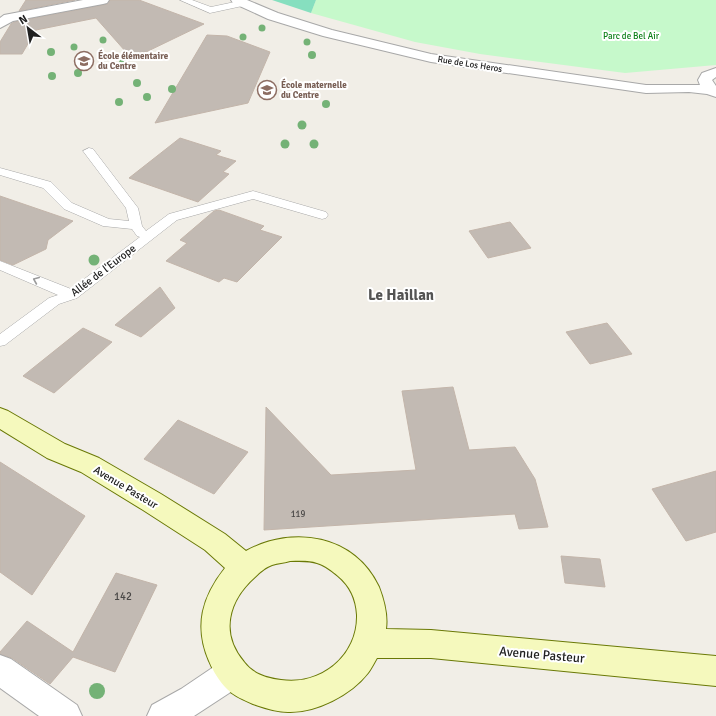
<svg xmlns="http://www.w3.org/2000/svg" width="716" height="716" font-family="Signika,sans-serif">
<rect width="100%" height="100%" fill="#f1eee7"/>
<polygon fill="#c6f9cb" points="316,0 716,0 716,65 625,73 480,54 415,42 311,13"/>
<polygon fill="#86dfbf" points="272,0 316,0 311,13"/>
<g fill="#c2bab3" stroke="#c3b5aa">
<polygon points="26,0 75,0 19,11"/>
<polygon points="110,0 139,0 204,24 146,52 131,54 126,52 96,18 36,30 22,54 0,54 0,42 11,24 14,22 103,5 108,4"/>
<polygon points="207,35 227,36 270,52 248,103 155,123"/>
<polygon points="180,138 221,151 216,155 236,161 223,172 229,174 198,202 129,178"/>
<polygon points="0,196 73,221 48,240 46,249 13,265 0,260"/>
<polygon points="219,210 264,226 260,230 282,237 237,282 224,278 219,282 166,261 187,243 180,240 214,211"/>
<polygon points="510,222 531,248 488,258 469,231"/>
<polygon points="160,287 175,308 141,337 115,325"/>
<polygon points="607,323 632,354 590,364 566,332"/>
<polygon points="83,328 112,342 54,393 23,376"/>
<polygon points="453,387 469,450 515,447 535,479 548,527 519,529 515,514 264,530 266,407 331,475 416,470 402,391"/>
<polygon points="178,420 248,452 214,494 144,459"/>
<polygon points="0,462 85,516 32,595 0,572"/>
<polygon points="716,471 716,532 686,541 652,489"/>
<polygon points="561,556 600,559 605,587 565,583"/>
<polygon points="116,573 157,585 115,672 73,657 50,684 12,658 0,654 0,652 27,621 73,652"/>
</g>
<g fill="none" stroke-linecap="round" stroke-linejoin="round">
<defs>
<g id="service">
<polygon points="180,0 192,0 211,7 244,0 248,3 247,5 210,13"/>
<polygon points="89,148 93,149 138,208 142,226 146,231 169,214 253,191 326,212 328,215 326,218 322,219 253,199 177,220 77,298 59,304 5,345 0,346 0,334 49,298 58,295 0,270 0,261 71,289 140,237 137,236 132,229 103,226 64,209 43,188 0,175 0,168 51,182 72,203 109,219 129,221 126,208 83,151"/>
</g>
<g id="pedestrian">
<polygon points="83,0 109,0 107,3 103,4 13,21 0,28 0,18 4,15"/>
<polygon points="0,655 11,659 77,705 82,716 39,716 0,688"/>
</g>
<g id="tertiary">
<polygon points="231,0 247,0 278,13 332,30 431,54 646,85 700,85 698,80 702,73 716,68 716,77 712,80 716,86 716,97 707,94 689,92 646,93 431,62 323,36 268,19 233,3"/>
<polygon points="232,658 243,662 247,673 243,684 194,716 147,716 152,705 181,689 221,662"/>
</g>
<path id="secondary" d="M0,408L8,411L65,444L99,458L161,494L225,534L246,551C293,525 355,535 379,587C384,600 388,615 386,629L431,630L716,656V686L431,658H377C374,663 371,669 368,673C351,695 316,713 288,712C276,712 264,708 253,704C244,700 234,696 227,689C219,681 213,671 209,661C194,626 202,597 225,568L205,550L143,510L81,472L47,458L0,429ZM290,561C299,561 309,560 317,563C325,565 332,571 338,576C350,586 356,598 357,615C358,656 321,686 281,680C266,678 253,674 244,662C219,633 229,600 255,577C260,572 266,567 272,565C278,563 284,563 290,561Z"/>
</defs>
<use href="#service" stroke="#a8a8a8" stroke-width="1"/>
<use href="#pedestrian" stroke="#a8a8a8" stroke-width="2"/>
<use href="#tertiary" stroke="#a8a8a8" stroke-width="2"/>
<use href="#secondary" stroke="#6a7906" stroke-width="2"/>
<use href="#service" fill="#fff" fill-rule="evenodd"/>
<use href="#pedestrian" fill="#fff" fill-rule="evenodd"/>
<use href="#tertiary" fill="#fff" fill-rule="evenodd"/>
<use href="#secondary" fill="#f5f9bd" fill-rule="evenodd"/>
</g>
<g fill="#74b276">
<circle cx="262" cy="28" r="3.5"/>
<circle cx="243" cy="37" r="3.5"/>
<circle cx="103" cy="40" r="3.5"/>
<circle cx="307" cy="42" r="3.5"/>
<circle cx="74" cy="47" r="3.5"/>
<circle cx="51" cy="52" r="4"/>
<circle cx="312" cy="55" r="4"/>
<circle cx="123" cy="63" r="4"/>
<circle cx="78" cy="73" r="4"/>
<circle cx="52" cy="76" r="4"/>
<circle cx="137" cy="83" r="4"/>
<circle cx="172" cy="89" r="4"/>
<circle cx="147" cy="97" r="4"/>
<circle cx="119" cy="102" r="4"/>
<circle cx="326" cy="104" r="4"/>
<circle cx="302" cy="125" r="4.5"/>
<circle cx="285" cy="144" r="4.5"/>
<circle cx="314" cy="144" r="4.5"/>
<circle cx="94" cy="260" r="5.5"/>
<circle cx="97" cy="691" r="8"/>
</g>
<defs><path id="oneway-chevron" d="M-2-3.5L2.5 0L-2 3.5" fill="none" stroke-width="1.6" stroke-linecap="round" stroke-linejoin="round"/></defs>
<use stroke="#9b9b9b" href="#oneway-chevron" transform="translate(36 280) rotate(-157)"/>
<defs>
<symbol id="school-ring" viewBox="-11 -11 22 22"><circle r="9.5" fill="#fff" stroke="#8d6e63" stroke-width="1.5"/><path d="M0-5L7-2L0 1L-7-2ZM-4 1L0 2.5L4 1V4Q0 6-4 4Z" fill="#8d6e63"/></symbol>
</defs>
<g fill-rule="evenodd">
<use href="#school-ring" x="73" y="50" width="22" height="22"/>
<use href="#school-ring" x="256" y="79" width="22" height="22"/>
</g>
<g text-anchor="middle" stroke-width="4" stroke-linejoin="round" paint-order="stroke">
<g font-size="9" fill="#0d8019" stroke="#fff">
<text x="631" y="39">Parc de Bel Air</text>
</g>
<g font-size="9" font-weight="bold" fill="#785e54" stroke="#fff" text-anchor="start">
<text x="98" y="59">École élémentaire<tspan x="98" dy="10">du Centre</tspan></text>
<text x="281" y="88">École maternelle<tspan x="281" dy="10">du Centre</tspan></text>
</g>
<g font-size="9" fill="#212121" stroke="#fff">
<text transform="translate(470 64) rotate(9)" y="3">Rue de Los Heros</text>
</g>
<g font-size="9" fill="#494746">
<text x="298" y="517">119</text>
</g>
<g font-size="11" fill="#212121" stroke="#fff">
<text transform="translate(103 270) rotate(-37)" y="4">Allée de l'Europe</text>
<text transform="translate(126 487) rotate(31)" y="4">Avenue Pasteur</text>
</g>
<g font-size="11" fill="#494746">
<text x="123" y="600">142</text>
</g>
<g font-size="13" fill="#212121" stroke="#fff">
<text transform="translate(542 654) rotate(5)" y="5">Avenue Pasteur</text>
</g>
<g font-size="15" font-weight="bold" fill="#545454" stroke="#fff">
<text x="401" y="300">Le Haillan</text>
</g>
</g>
<g transform="translate(28 28) rotate(329)" stroke="#ffffff" stroke-width="3" paint-order="stroke">
<path d="M0-3L7 15L0 10L-7 15Z" fill="#212121"/>
<text y="-6" font-size="11" font-weight="bold" text-anchor="middle" fill="#212121">N</text>
</g>
</svg>
